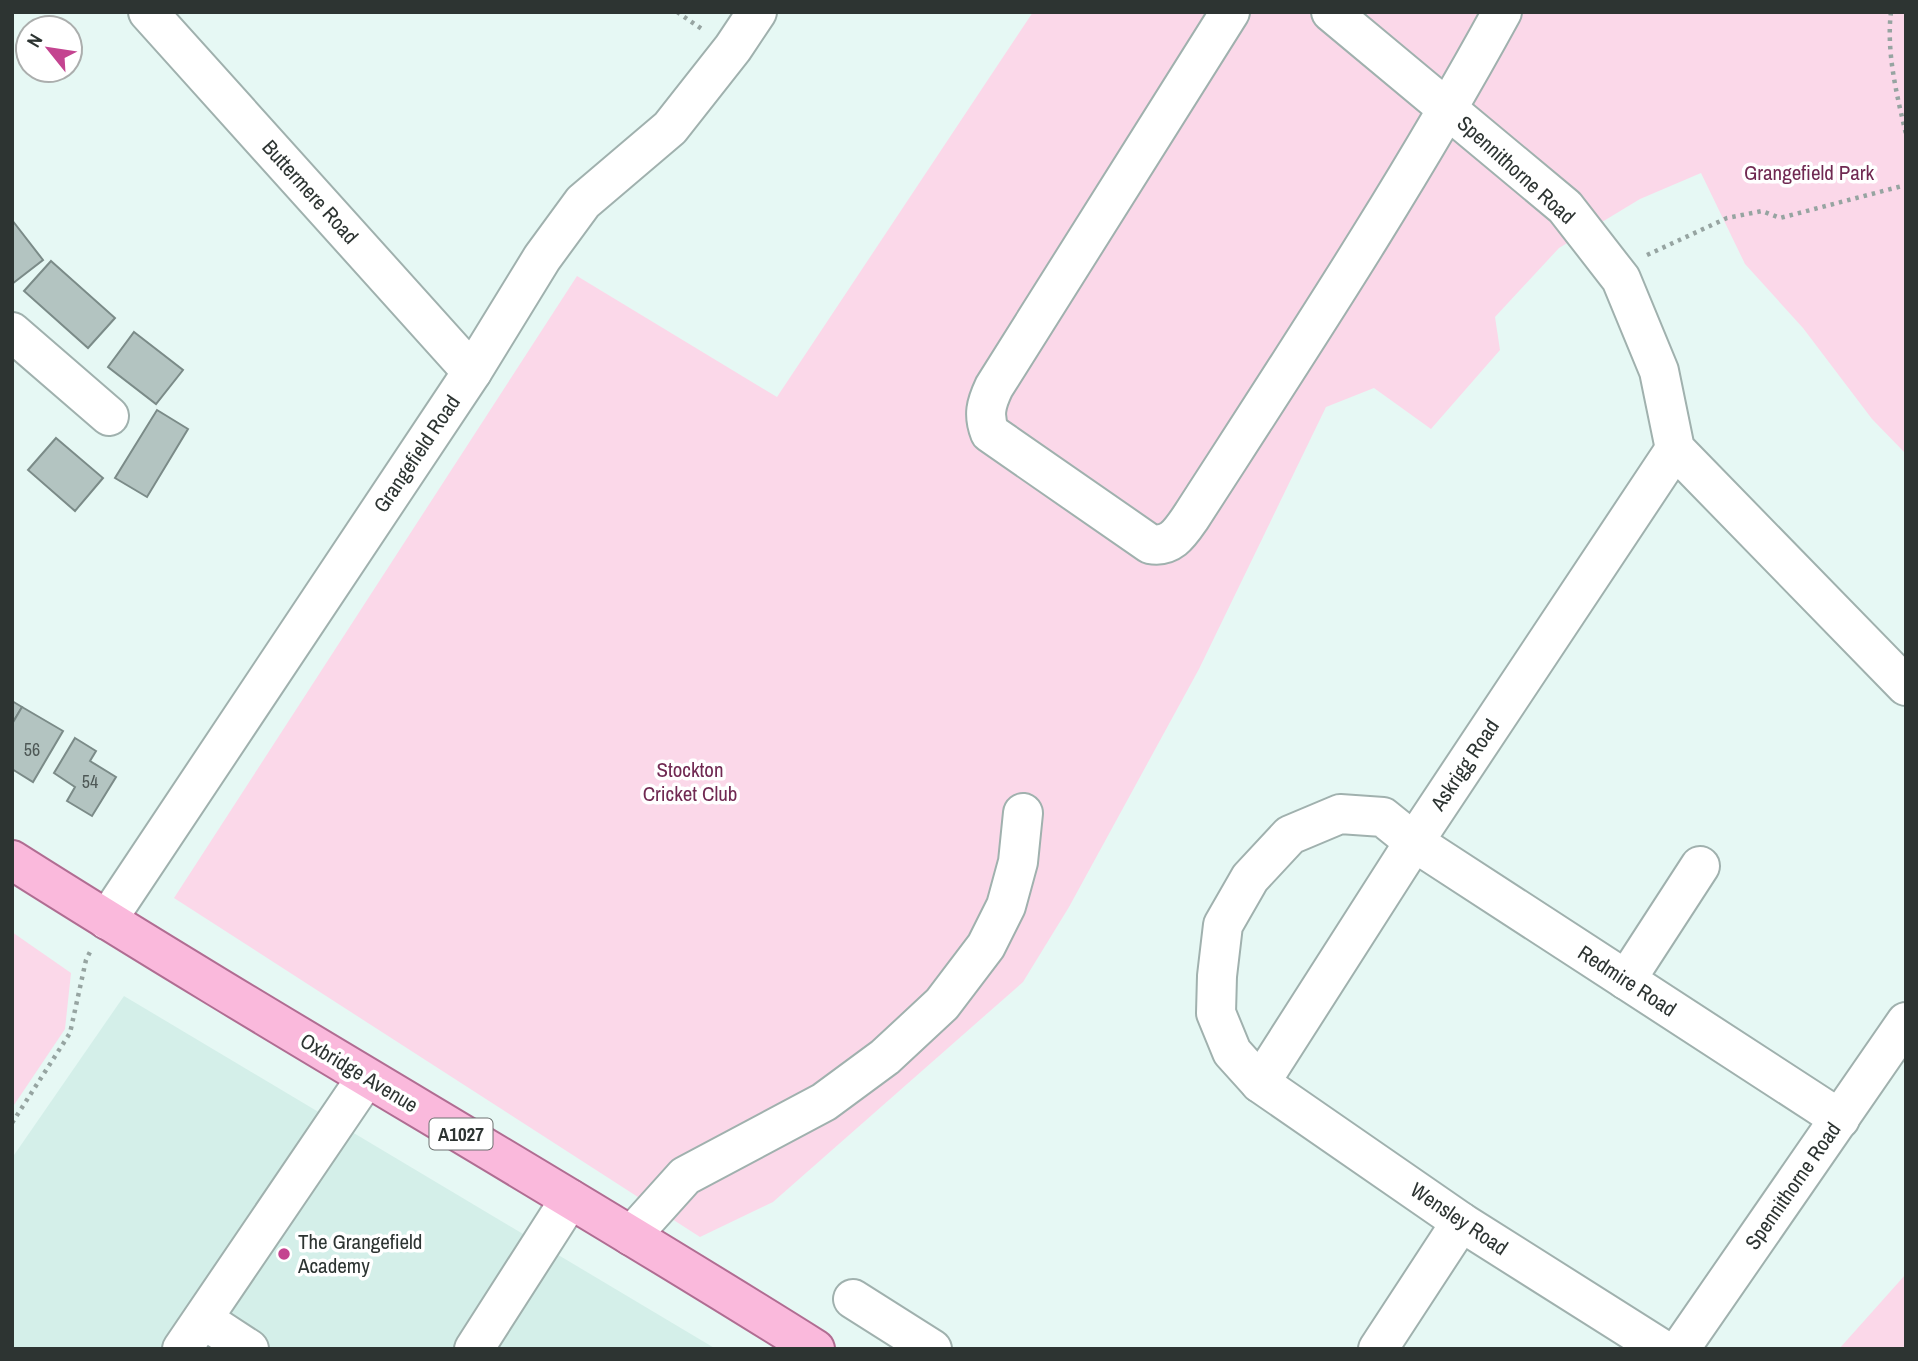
<svg xmlns="http://www.w3.org/2000/svg" width="1918" height="1361" font-family="'Archivo Narrow',sans-serif">
<rect width="100%" height="100%" fill="#e6f8f4"/>
<polygon fill="#d4efe9" points="124,996 716,1349 12,1349 12,1158"/>
<g fill="#fbd8e9">
<polygon points="1033,12 1906,12 1906,454 1872,419 1803,328 1745,264 1701,173 1640,199 1559,248 1495,317 1500,350 1431,429 1374,388 1326,407 1199,669 1069,907 1023,982 773,1202 700,1237 174,898 577,276 777,397"/>
<polygon points="12,932 71,973 65,1029 12,1108"/>
<polygon points="1906,1274 1906,1349 1839,1349"/>
</g>
<g fill="#b3c4c1" stroke="#7b8b88" stroke-width="2">
<polygon points="12,220 43,260 12,284"/>
<polygon points="51,261 115,318 88,348 24,291"/>
<polygon points="134,332 183,370 156,404 108,367"/>
<polygon points="157,410 188,429 147,497 115,478"/>
<polygon points="56,438 103,478 75,511 28,470"/>
<polygon points="12,701 22,707 12,724"/>
<polygon points="22,707 63,731 33,782 12,769 12,724"/>
<polygon points="75,738 96,751 90,761 116,777 92,816 67,801 75,787 54,773"/>
</g>
<g fill="none" stroke-linecap="round" stroke-linejoin="round">
<defs>
<g id="minor">
<polyline points="148,12 472,372"/>
<path d="M1230,12L994,387C986,404 983,415 990,433L1150,544C1171,548 1180,533 1191,517C1298,351 1407,186 1502,12"/>
<polyline points="1331,12 1565,207 1621,279 1659,371 1675,449 1906,686"/>
<polyline points="12,332 109,416"/>
<polyline points="107,920 472,372 542,258 583,202 670,128 733,48 757,12"/>
<polyline points="1626,980 1700,866"/>
<polyline points="1260,1083 1414,842 1675,449"/>
<polyline points="631,1236 685,1176 824,1102 885,1057 942,1004 986,946 1006,906 1018,862 1023,813"/>
<polyline points="853,1299 932,1349"/>
<polyline points="203,1319 249,1349"/>
<polyline points="182,1349 366,1078"/>
<polyline points="474,1349 570,1199"/>
<polyline points="1378,1349 1461,1222"/>
<polyline points="1662,1349 1461,1222 1260,1083 1232,1052 1216,1013 1217,976 1223,925 1250,878 1290,835 1340,814 1383,817 1414,842 1840,1119"/>
<polyline points="1680,1349 1906,1022"/>
</g>
<path id="major" d="M12,860C277,1028 550,1182 815,1349"/>
</defs>
<use href="#minor" stroke="#a0b1ae" stroke-width="42"/>
<use href="#major" stroke="#b06d92" stroke-width="42"/>
<g stroke="#96a4a1" stroke-width="4.5" stroke-dasharray="3.5 5" stroke-linecap="butt">
<polyline points="677,12 702,29"/>
<path d="M1891,12C1886,52 1897,96 1906,134"/>
<polyline points="1647,255 1727,218 1762,211 1780,218 1906,185"/>
<polyline points="12,1123 70,1033 86,960 90,952"/>
</g>
<use href="#minor" stroke="#fff" stroke-width="38"/>
<use href="#major" stroke="#fab9dc" stroke-width="38"/>
</g>
<circle fill="#c44490" stroke="#fff" stroke-width="2.5" cx="284" cy="1254" r="7"/>
<g text-anchor="middle" stroke-width="7" stroke-linejoin="round" paint-order="stroke">
<g font-size="18" fill="#4e5856">
<text x="32" y="756">56</text>
<text x="90" y="788">54</text>
</g>
<rect fill="#fff" stroke="#6c7170" stroke-width="2" x="429.5" y="1118.5" width="63" height="31" rx="5"/>
<g font-size="19" font-weight="bold" fill="#2d3432">
<text x="461" y="1141">A1027</text>
</g>
<g font-size="21" fill="#2d3432" stroke="#fff">
<text transform="translate(1516 170) rotate(42)" y="7">Spennithorne Road</text>
<text transform="translate(310 192) rotate(48)" y="7">Buttermere Road</text>
<text transform="translate(417 454) rotate(-56)" y="7">Grangefield Road</text>
<text transform="translate(1465 765) rotate(-56)" y="7">Askrigg Road</text>
<text transform="translate(1627 981) rotate(33)" y="7">Redmire Road</text>
<text transform="translate(359 1073) rotate(31)" y="7">Oxbridge Avenue</text>
<text transform="translate(1793 1186) rotate(-55)" y="7">Spennithorne Road</text>
<text transform="translate(1459 1219) rotate(34)" y="7">Wensley Road</text>
</g>
<g font-size="21" fill="#702952" stroke="#fff">
<text x="1809" y="180">Grangefield Park</text>
<text x="690" y="777">Stockton<tspan x="690" dy="24">Cricket Club</tspan></text>
</g>
<g font-size="21" fill="#2d3432" stroke="#fff" text-anchor="start">
<text x="298" y="1249">The Grangefield<tspan x="298" dy="24">Academy</tspan></text>
</g>
</g>
<rect width="1918" height="1361" fill="none" stroke="#2d3432" stroke-width="28"/>
<g transform="translate(49 49) rotate(300)"><circle r="33" fill="#ffffff" stroke="#abaead" stroke-width="2"/>
<path d="M0-5L12 26L0 18L-12 26Z" fill="#c44490"/>
<text y="-10" font-size="19" font-weight="bold" text-anchor="middle" fill="#2d3432">N</text>
</g>
</svg>
